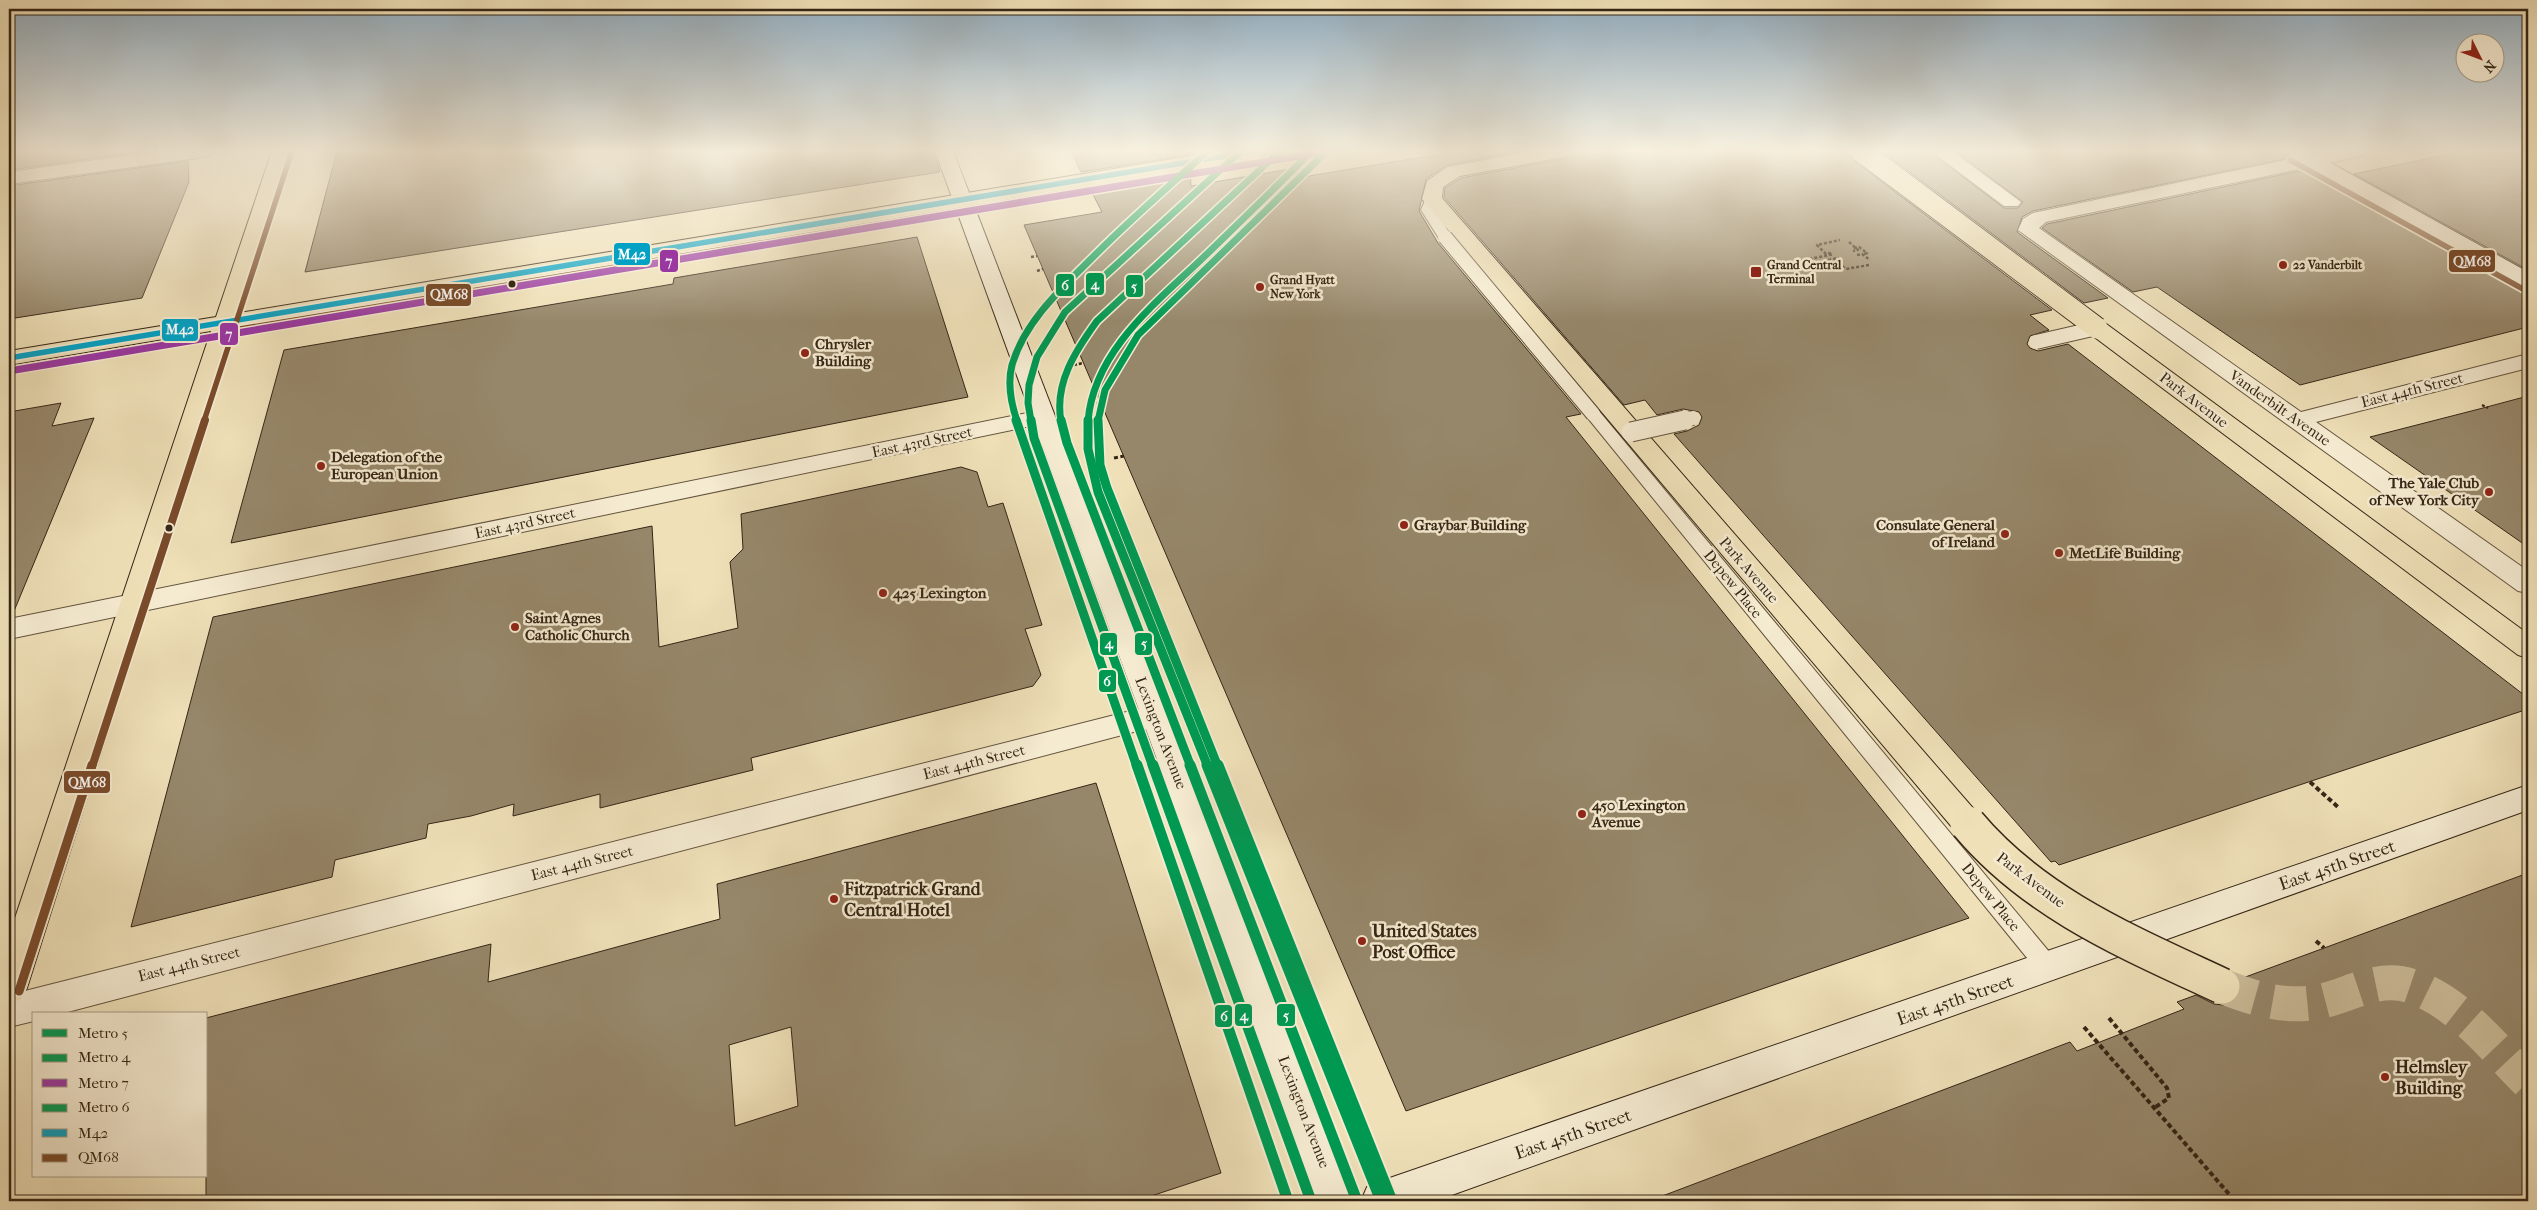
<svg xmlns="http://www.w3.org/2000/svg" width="2537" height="1210" font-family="'IM FELL French Canon',serif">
<rect width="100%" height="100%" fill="#efe0b8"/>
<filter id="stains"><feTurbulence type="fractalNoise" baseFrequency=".004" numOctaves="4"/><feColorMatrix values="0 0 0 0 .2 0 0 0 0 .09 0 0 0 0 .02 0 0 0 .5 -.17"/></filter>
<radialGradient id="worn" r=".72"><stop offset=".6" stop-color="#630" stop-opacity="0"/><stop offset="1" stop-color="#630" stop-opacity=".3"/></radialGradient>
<g fill="#96876a" stroke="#352616" fill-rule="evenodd">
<polygon points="9,151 146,151 9,170"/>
<polygon points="337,151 933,151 940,172 305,272"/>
<polygon points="1071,151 1189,151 1189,155 1081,172"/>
<polygon points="1459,151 1521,151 1447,165 1426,179 1419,211 1438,243 1581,414 1566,417 1969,918 1406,1111 1024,225 1102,212 1089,187 1190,170 1191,186 1296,168 1303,177"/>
<polygon points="1575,151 1849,151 1854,161 2052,310 2030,315 2049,330 2030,336 2027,344 2030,348 2038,351 2068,344 2528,698 2528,709 2059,865 2055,861 2051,862 1674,434 1687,431 1699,425 1702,417 1699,412 1683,409 1657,415 1645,400 1624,405 1444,197 1445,188 1461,178 1564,159 1572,157"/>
<polygon points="1882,151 1929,151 2004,208 2018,208 2023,202 1955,151 2284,151 2289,158 2033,211 2022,217 2017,232 2108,298 2084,303"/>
<polygon points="2463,151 2528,151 2528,270 2354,174"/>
<polygon points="188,161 189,182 142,298 9,319 9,186"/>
<polygon points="2309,169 2520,286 2528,288 2528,327 2300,385 2157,287 2133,292 2042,228 2047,224"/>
<polygon points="917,237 968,397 231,543 284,350 673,284 674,278"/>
<polygon points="2528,396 2528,547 2370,437 2483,408"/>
<polygon points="61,403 52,426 94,418 12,616 9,617 9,412"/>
<polygon points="961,467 977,472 988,507 1003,503 1042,625 1025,629 1041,675 1033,686 751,758 753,770 600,808 600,794 513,816 514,804 471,816 428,824 426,838 335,860 332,877 131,927 213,617 652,526 659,647 738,628 730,562 743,549 741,514"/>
<path d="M1096,783L1221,1173L1136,1201H206V1018L491,944L488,982L720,919L717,884ZM791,1027L798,1106L735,1126L729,1045Z"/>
<polygon points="2528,873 2528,1201 1657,1201 1657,1198 2070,1042 2077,1051 2184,1009 2177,1002 2196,995 2214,1004 2223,1005 2233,1002 2240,994 2240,979"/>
</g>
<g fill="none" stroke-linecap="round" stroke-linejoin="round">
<path stroke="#cabb98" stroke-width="35" stroke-dasharray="35 18" stroke-linecap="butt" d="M2222,986C2254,999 2288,1009 2322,1001C2352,994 2380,975 2411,986C2459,1002 2493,1047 2528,1082"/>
<defs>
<g id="lane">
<polygon points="1432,195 1439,199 1435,210 1452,237 1450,240 1440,240 1421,210 1427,196"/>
<polygon points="1593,409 1599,411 2056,960 2060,967 2056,974 2048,977 2040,974 1587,417 1585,414"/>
</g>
<g id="street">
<polygon points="162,151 214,151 212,155 205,157 9,184 9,172"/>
<polygon points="1931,151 1952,151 2021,202 2018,206 2004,206"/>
<polygon points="2329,151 2366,151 2364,155 2357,157 2046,222 2039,228 2301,412 2528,354 2528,368 2316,422 2528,571 2528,593 2518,591 2018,230 2023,219 2033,213"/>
<polygon points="1042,410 1050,412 1054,417 1050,422 9,639 9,619"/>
<polygon points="1154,705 1164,708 1169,716 1164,724 60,1014 34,1014 34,1021 9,1027 9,995"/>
</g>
<g id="secondary">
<polygon points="935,151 953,151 1357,1201 1318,1201"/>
<polygon points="2286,151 2309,151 2528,272 2528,286 2521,284 2288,155"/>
<polygon points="2528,785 2528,810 1435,1201 1361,1201 1367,1187 1381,1181"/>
</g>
<g id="primary">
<polygon points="272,151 290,151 239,313 1222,151 1266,151 1264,155 1257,157 235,327 27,988 21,999 9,1004 9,936 211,331 9,365 9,351 216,317"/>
<polygon points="1532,151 1573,151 1571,155 1564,157 1460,176 1443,187 1442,198 1979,815 1984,824 1979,833 1968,837 1957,833 1422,199 1427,181 1447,167"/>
<polygon points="2097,321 2105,323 2528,634 2528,658 2518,655 2089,333 2086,328 2089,323"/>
</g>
</defs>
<use href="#lane" stroke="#64543e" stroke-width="2"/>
<use href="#street" stroke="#64543e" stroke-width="2"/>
<use href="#secondary" stroke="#352616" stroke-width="2"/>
<use href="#primary" stroke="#352616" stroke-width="2"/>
<g stroke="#352616" stroke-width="2.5" stroke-dasharray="3 2" stroke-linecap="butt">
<polyline points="1418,152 1423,157"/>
<polyline points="1849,242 1858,250 1853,251"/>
<polyline points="1854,248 1859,247 1867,253 1862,255"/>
<polyline points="1831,253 1826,254 1817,245 1840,240"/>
<polyline points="1857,255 1862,254 1870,260"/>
<polyline points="1031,257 1037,256"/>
<polyline points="1841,260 1835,261 1846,269 1869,265"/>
<polyline points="1780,265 1834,254"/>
<polyline points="1784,268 1839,258"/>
<polyline points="1037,271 1043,269"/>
<polyline points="1074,365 1083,363"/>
<polyline points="1092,405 1101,403"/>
<polyline points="2482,405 2488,408"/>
</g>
<polyline stroke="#352616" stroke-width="3" stroke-dasharray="4 2.5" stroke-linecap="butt" points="1114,458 1124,456"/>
<g stroke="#352616" stroke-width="4" stroke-dasharray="5 3" stroke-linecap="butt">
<polyline points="2310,782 2338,807"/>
<polyline points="2316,941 2324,948"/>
<polyline points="2109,1018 2167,1088 2169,1098 2154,1108"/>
<polyline points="2084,1027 2235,1201"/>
</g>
<use href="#lane" fill="#f5ebd1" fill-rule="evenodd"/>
<use href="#street" fill="#f5ebd1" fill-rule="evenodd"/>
<use href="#secondary" fill="#f5ebd1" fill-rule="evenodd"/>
<use href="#primary" fill="#efe0b8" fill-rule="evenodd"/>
<defs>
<g id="lane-bridge-far1">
<polyline points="1445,237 1593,414"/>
<polyline points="2036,342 2097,328"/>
<polyline points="1679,421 1693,418"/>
</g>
<polyline id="lane-bridge" points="1631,432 1685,420"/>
<polyline id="primary-bridge-far1" points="1861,151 2097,328"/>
<path id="primary-bridge" d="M1968,824C2035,904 2130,943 2222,986"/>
</defs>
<use href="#lane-bridge-far1" stroke="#64543e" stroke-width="16" stroke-linecap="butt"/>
<use href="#lane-bridge" stroke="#64543e" stroke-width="21" stroke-linecap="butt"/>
<use href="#primary-bridge-far1" stroke="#352616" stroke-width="23" stroke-linecap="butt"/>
<use href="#primary-bridge" stroke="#352616" stroke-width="38" stroke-linecap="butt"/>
<use href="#lane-bridge-far1" stroke="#f5ebd1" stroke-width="14"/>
<use href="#lane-bridge" stroke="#f5ebd1" stroke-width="19"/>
<use href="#primary-bridge-far1" stroke="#efe0b8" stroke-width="21"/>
<use href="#primary-bridge" stroke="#efe0b8" stroke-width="35"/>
<defs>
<polyline id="bus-1" points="9,358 1255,151"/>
<g id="bus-2-far2">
<polyline points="2290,160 2523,289"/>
<polyline points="228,331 1259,161"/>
<polyline points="204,421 291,154"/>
</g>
<polyline id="bus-2-far1" points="92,767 205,420"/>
<polyline id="bus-2" points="19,991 92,765"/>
</defs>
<use href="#bus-1" stroke="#f5ebd1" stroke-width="9"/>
<use href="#bus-2-far2" stroke="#f5ebd1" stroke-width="9"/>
<use href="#bus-2-far1" stroke="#f5ebd1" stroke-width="11"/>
<use href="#bus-2" stroke="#f5ebd1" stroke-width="13"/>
<use href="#bus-1" stroke="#03a2c5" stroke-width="5.5"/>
<use href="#bus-2-far2" stroke="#7a4b2a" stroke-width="5.5"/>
<use href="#bus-2-far1" stroke="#7a4b2a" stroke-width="8"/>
<use href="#bus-2" stroke="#7a4b2a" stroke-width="9"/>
<defs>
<path id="metro-1-far2" d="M1061,421C1054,383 1076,350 1097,321L1280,151"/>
<polyline id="metro-1-far1" points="1061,420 1067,443 1191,767"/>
<polyline id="metro-1" points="1190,765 1357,1201"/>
<g id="metro-2-far2">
<polyline points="1031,421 1028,403 1029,385 1037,357 1065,312 1241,151"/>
<path d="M1088,421C1094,348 1161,299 1209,252C1243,219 1278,185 1312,151"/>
</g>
<g id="metro-2-far1">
<polyline points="1031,420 1034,438 1153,767"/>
<polyline points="1088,420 1088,449 1098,492 1208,767"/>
</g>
<g id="metro-2">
<polyline points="1153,765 1311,1201"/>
<polyline points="1207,765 1381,1201"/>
</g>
<polyline id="metro-3" points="9,371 1329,151"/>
<g id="metro-4-far2">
<path d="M1017,421C1011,403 1007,384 1012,365C1025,320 1064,286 1096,254C1132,218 1170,185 1208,151"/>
<polyline points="1098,421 1105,390 1138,335 1327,151"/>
</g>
<g id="metro-4-far1">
<polyline points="1016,420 1137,767"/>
<polyline points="1098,420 1100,465 1107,488 1218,767"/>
</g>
<g id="metro-4">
<polyline points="1137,765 1288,1201"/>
<polyline points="1218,765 1392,1201"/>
</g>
</defs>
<use href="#metro-1-far2" stroke="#f5ebd1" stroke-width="10"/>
<use href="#metro-1-far1" stroke="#f5ebd1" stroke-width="12"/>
<use href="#metro-1" stroke="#f5ebd1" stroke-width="15"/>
<use href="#metro-2-far2" stroke="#f5ebd1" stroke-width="10"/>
<use href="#metro-2-far1" stroke="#f5ebd1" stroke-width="12"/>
<use href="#metro-2" stroke="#f5ebd1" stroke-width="15"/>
<use href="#metro-3" stroke="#f5ebd1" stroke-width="10"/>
<use href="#metro-4-far2" stroke="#f5ebd1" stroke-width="10"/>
<use href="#metro-4-far1" stroke="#f5ebd1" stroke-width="12"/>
<use href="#metro-4" stroke="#f5ebd1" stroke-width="15"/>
<use href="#metro-1-far2" stroke="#009952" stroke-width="7"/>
<use href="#metro-1-far1" stroke="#009952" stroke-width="9"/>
<use href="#metro-1" stroke="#009952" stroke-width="11"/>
<use href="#metro-2-far2" stroke="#009952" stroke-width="7"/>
<use href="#metro-2-far1" stroke="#009952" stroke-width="9"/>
<use href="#metro-2" stroke="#009952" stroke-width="11"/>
<use href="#metro-3" stroke="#9a38a1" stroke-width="7"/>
<use href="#metro-4-far2" stroke="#009952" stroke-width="7"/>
<use href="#metro-4-far1" stroke="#009952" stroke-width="9"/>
<use href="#metro-4" stroke="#009952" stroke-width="11"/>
</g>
<linearGradient id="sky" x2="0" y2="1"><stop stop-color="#91acbf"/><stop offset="0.47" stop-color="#f8f1df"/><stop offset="1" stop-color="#f8f1df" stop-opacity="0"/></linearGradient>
<rect width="2537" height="321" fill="url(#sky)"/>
<g fill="#8f2418" stroke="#f5ebd1" stroke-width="2">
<circle cx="2283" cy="265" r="5"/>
<rect x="1750" y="266" width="12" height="12" rx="2.5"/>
<circle cx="1260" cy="287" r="5"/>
<circle cx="805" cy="353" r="5"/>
<circle cx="321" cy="466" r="5"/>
<circle cx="2489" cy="492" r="5"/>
<circle cx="1404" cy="525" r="5"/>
<circle cx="2005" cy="534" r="5"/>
<circle cx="2059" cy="553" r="5"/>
<circle cx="883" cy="593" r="5"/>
<circle cx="515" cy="627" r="5"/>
<circle cx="1582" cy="814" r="5"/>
<circle cx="834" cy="899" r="5"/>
<circle cx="1362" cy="941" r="5"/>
<circle cx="2385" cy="1077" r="5"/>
</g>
<g fill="#352616" stroke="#f5ebd1" stroke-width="2">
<circle cx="512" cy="284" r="4.5"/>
<circle cx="169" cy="528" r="4.5"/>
</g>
<g text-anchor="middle" stroke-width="5" stroke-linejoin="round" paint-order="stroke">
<g font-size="12" font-weight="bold" fill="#352616" stroke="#f5ebd1" text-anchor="start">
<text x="1767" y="269">Grand Central<tspan x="1767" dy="14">Terminal</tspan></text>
<text x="2293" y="269">22 Vanderbilt</text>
<text x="1270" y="284">Grand Hyatt<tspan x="1270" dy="14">New York</tspan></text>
</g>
<g font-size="15" font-weight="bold" fill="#352616" stroke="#f5ebd1" text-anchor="start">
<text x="815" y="349">Chrysler<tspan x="815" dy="17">Building</tspan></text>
<text x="331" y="462">Delegation of the<tspan x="331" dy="17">European Union</tspan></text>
<text x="2479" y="488" text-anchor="end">The Yale Club<tspan x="2479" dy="17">of New York City</tspan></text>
<text x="1414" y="530">Graybar Building</text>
<text x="1995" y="530" text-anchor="end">Consulate General<tspan x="1995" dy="17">of Ireland</tspan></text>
<text x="2069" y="558">MetLife Building</text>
<text x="893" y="598">425 Lexington</text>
<text x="525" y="623">Saint Agnes<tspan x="525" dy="17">Catholic Church</tspan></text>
<text x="1592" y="810">450 Lexington<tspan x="1592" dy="17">Avenue</tspan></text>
</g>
<g font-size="15" fill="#352616" stroke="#f5ebd1">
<text transform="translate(2412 390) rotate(-14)" y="5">East 44th Street</text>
<text transform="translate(2194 400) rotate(37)" y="5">Park Avenue</text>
<text transform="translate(2280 408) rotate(35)" y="5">Vanderbilt Avenue</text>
<text transform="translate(922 442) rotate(-12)" y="5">East 43rd Street</text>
<text transform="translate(525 523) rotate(-12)" y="5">East 43rd Street</text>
<text transform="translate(1749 570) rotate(49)" y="5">Park Avenue</text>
<text transform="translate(1733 584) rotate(51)" y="5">Depew Place</text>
<text transform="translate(1161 733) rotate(69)" y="5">Lexington Avenue</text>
<text transform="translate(974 762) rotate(-14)" y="5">East 44th Street</text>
<text transform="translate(582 863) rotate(-14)" y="5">East 44th Street</text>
<text transform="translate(2031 880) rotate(37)" y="5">Park Avenue</text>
<text transform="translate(1991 897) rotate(51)" y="5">Depew Place</text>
<text transform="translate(189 964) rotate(-14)" y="5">East 44th Street</text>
<text transform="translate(1304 1112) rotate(69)" y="5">Lexington Avenue</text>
</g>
<g font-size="18" fill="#352616" stroke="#f5ebd1">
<text transform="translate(2337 865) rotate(-19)" y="6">East 45th Street</text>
<text transform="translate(1955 1000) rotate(-19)" y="6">East 45th Street</text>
<text transform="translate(1573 1134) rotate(-19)" y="6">East 45th Street</text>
</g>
<g font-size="18" font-weight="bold" fill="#352616" stroke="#f5ebd1" text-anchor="start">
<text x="844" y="895">Fitzpatrick Grand<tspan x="844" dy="21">Central Hotel</tspan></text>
<text x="1372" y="937">United States<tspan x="1372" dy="21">Post Office</tspan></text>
<text x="2395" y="1073">Helmsley<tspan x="2395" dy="21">Building</tspan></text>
</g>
</g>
<g stroke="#f5ebd1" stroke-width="2">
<rect x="613" y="242" width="38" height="24" rx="5" fill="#03a2c5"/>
<rect x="2448" y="249" width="48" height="24" rx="5" fill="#7a4b2a"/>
<rect x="659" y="249" width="20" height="24" rx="5" fill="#9a38a1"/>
<rect x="1085" y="272" width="20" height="24" rx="5" fill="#009952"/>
<rect x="1055" y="273" width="20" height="24" rx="5" fill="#009952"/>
<rect x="1125" y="274" width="19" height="24" rx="5" fill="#009952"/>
<rect x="425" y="283" width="47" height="24" rx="5" fill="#7a4b2a"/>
<rect x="161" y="318" width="38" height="24" rx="5" fill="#03a2c5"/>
<rect x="219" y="322" width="20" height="24" rx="5" fill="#9a38a1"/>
<rect x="1134" y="632" width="19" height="24" rx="5" fill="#009952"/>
<rect x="1099" y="632" width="19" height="24" rx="5" fill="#009952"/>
<rect x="1098" y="669" width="19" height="24" rx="5" fill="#009952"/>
<rect x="63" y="770" width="48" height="24" rx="5" fill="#7a4b2a"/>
<rect x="1276" y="1003" width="20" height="24" rx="5" fill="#009952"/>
<rect x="1234" y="1003" width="19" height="24" rx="5" fill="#009952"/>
<rect x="1214" y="1004" width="19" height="24" rx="5" fill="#009952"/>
</g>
<g font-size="14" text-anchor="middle" font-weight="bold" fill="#fff">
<text x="632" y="259">M42</text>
<text x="2472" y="266">QM68</text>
<text x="669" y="266">7</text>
<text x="1095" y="289">4</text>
<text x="1065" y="290">6</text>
<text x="1134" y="291">5</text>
<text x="449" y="299">QM68</text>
<text x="180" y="334">M42</text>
<text x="229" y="339">7</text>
<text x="1144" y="648">5</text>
<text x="1109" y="648">4</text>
<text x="1107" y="686">6</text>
<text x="87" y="787">QM68</text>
<text x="1286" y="1020">5</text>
<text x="1244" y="1020">4</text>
<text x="1224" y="1021">6</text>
</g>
<rect width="2537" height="1210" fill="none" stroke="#efe0b8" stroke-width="30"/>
<rect x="10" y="10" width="2517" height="1190" fill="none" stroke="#352616" stroke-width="2.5"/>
<rect x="15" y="15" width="2507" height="1180" fill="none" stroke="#352616"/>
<rect x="32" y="1012" width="175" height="165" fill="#f5ebd1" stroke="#a89c86"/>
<rect x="42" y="1029" width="25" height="8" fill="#009952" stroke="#a89c86"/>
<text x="78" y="1038" font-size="15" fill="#352616">Metro 5</text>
<rect x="42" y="1054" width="25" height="8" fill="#009952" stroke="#a89c86"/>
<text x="78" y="1062" font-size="15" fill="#352616">Metro 4</text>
<rect x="42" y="1079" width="25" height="8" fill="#9a38a1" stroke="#a89c86"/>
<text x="78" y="1088" font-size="15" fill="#352616">Metro 7</text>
<rect x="42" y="1104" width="25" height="8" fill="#009952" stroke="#a89c86"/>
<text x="78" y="1112" font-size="15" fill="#352616">Metro 6</text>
<rect x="42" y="1129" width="25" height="8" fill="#03a2c5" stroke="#a89c86"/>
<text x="78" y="1138" font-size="15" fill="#352616">M42</text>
<rect x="42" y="1154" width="25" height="8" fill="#7a4b2a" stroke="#a89c86"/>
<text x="78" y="1162" font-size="15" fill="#352616">QM68</text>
<g transform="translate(2480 58) rotate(132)"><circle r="24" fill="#f5ebd1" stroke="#a89c86"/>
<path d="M0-4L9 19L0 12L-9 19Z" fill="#8f2418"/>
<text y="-8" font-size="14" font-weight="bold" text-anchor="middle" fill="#352616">N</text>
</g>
<rect width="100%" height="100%" filter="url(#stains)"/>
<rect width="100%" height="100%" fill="url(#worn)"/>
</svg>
